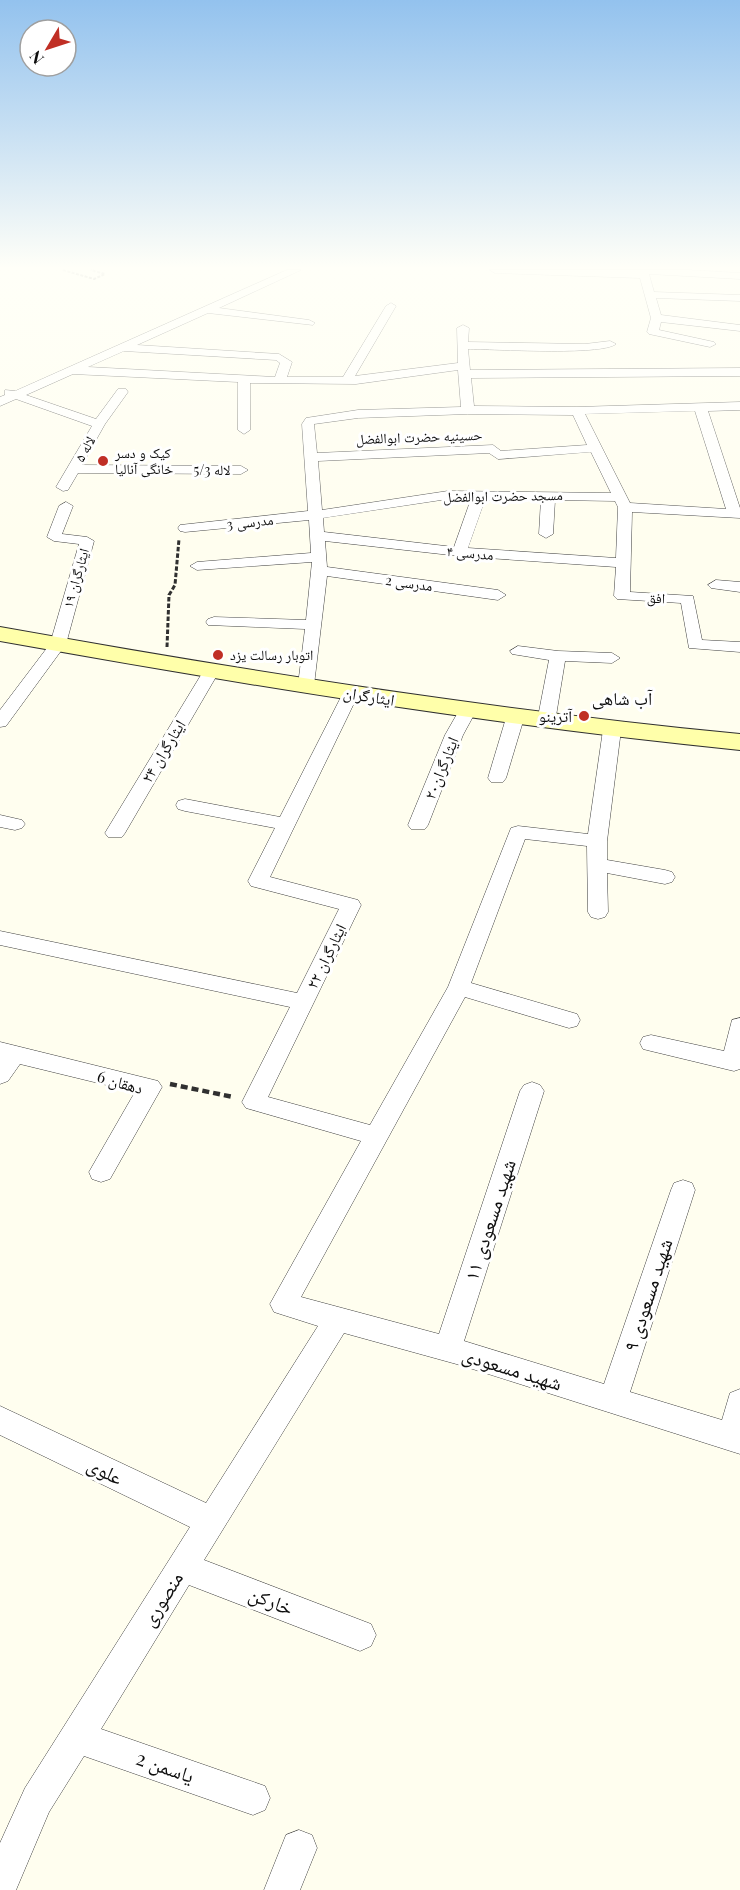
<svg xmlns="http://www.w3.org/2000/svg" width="740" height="1890" font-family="'Playfair Display','Noto Naskh Arabic',serif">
<rect width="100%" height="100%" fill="#fffeef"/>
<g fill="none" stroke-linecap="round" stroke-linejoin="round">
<defs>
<g id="street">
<path d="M287,270H301L219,308L309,320L315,323L313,325L208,313L137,345L279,354L292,362L287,377H343L386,306L391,303L396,306L355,376L458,363L457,328L463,325L469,328L468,342L585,344L610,341L616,344C601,356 493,349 468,349L470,370L740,368V376L471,378L474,406L577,407L740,402V410L708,411L740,508V518L632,512L630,592L693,596L702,640L740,642V652L689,648L681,603L617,599L614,596L616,567L459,556L325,541L327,567L498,590L506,595L498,600L327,576L314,685L306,690L298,685L305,629L208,625L206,622L208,619L214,617L306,620L312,562L197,570L190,566L197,562L311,553L309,520L185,532L180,531L178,528L180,525L308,511L302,424L306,418L358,410L461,407L458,370L356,384L250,383V430L244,434L238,430V382L73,374L26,395L96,419L118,389H126L128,392L105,424L82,465L241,466L248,470L241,474L78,473L68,490L63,491L56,487L92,426L16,399L0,406V397L5,395V390L15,391ZM124,351L276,360L280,363L275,377L88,367ZM695,411L726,509L630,503L585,414ZM468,414L573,415L587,445L501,451L493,445L317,453L314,424L358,418ZM591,452L611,493L448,491L322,510L318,461L489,453L498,459ZM448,499H471L454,547L324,532L323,518ZM485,500H541L539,534L546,538L553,534L555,500L615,501L618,507L616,558L468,548Z"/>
<polygon points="490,270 688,270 740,273 740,279 649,274 654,292 740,295 740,301 656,298 661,315 740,325 740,331 661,322 659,330 714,342 716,344 710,347 649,334 647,332 651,318 640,278 495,273"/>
<polygon points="66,502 73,506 62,534 87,537 94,541 66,644 6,726 0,727 0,710 50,644 79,544 54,541 47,537 59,506"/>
<polygon points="716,580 740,582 740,592 711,588 708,585"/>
<polygon points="518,646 558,651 612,653 620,658 612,663 565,661 555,722 552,726 540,726 537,722 549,660 512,654 510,651"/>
<polygon points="212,665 220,670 125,833 122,837 108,837 105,833 204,670"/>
<polygon points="351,688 357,689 359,693 270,877 358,900 361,905 268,1097 370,1125 448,987 511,828 518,826 588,834 603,730 606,726 618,726 621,730 607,841 607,860 665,870 672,872 675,877 672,882 665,884 607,873 608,912 605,917 598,919 591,917 588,912 587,846 525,839 471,983 577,1014 580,1020 577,1026 569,1028 465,997 301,1297 439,1334 520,1091 524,1085 532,1082 540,1085 544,1091 464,1341 604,1384 671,1190 674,1183 683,1180 692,1183 695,1190 630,1392 722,1420 730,1393 740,1389 740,1454 460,1365 344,1333 204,1560 371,1624 376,1635 371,1646 360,1651 189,1585 101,1729 265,1786 270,1798 265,1810 253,1815 84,1756 49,1812 16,1890 0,1890 0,1843 25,1788 190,1527 0,1435 0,1406 206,1503 318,1326 274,1312 270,1304 361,1141 246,1108 242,1102 290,1007 0,945 0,931 297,993 339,909 251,886 248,881 275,828 185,811 178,809 176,805 178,801 185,799 280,817 343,693 345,689"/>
<polygon points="467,706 473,707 476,711 463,735 428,825 425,829 411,829 408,825 445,735 461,707"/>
<polygon points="515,713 521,714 524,718 506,778 503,782 491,782 488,778 506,718 509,714"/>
<polygon points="0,815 22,820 25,824 22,828 15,830 0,827"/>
<polygon points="740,1018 740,1069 734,1071 651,1051 643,1049 640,1043 643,1037 651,1035 724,1051 732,1020"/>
<polygon points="0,1042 158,1081 162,1087 110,1179 101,1182 92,1179 89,1172 135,1092 20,1064 8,1081 0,1084"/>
<polygon points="299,1830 312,1835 317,1848 300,1890 264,1890 286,1835"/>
</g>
<path id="secondary" d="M0,627C246,671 492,710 740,734V750C491,725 246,685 0,641Z"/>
</defs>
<use href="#street" stroke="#414141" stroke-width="1"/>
<use href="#secondary" stroke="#303030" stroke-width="2"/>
<polyline stroke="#303030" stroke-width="2" stroke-dasharray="3 1.5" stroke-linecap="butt" points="63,270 94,279 105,274 91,270"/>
<polyline stroke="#303030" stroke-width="3" stroke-dasharray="4.5 2" stroke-linecap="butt" points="167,647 169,595 175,585 179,539"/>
<polyline stroke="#303030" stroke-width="4.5" stroke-dasharray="7 4" stroke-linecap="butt" points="170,1084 233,1097"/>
<use href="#street" fill="#fff" fill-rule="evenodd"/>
<use href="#secondary" fill="#ffa" fill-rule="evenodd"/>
</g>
<linearGradient id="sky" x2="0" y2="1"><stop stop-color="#93c2ee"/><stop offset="0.5" stop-color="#fffff8"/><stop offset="1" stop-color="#fffff8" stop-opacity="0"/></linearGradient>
<rect width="740" height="535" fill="url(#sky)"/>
<g fill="#c02f25" stroke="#fff" stroke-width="2">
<circle cx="103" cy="461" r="6"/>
<circle cx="218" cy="655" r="6"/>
<circle cx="584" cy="716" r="6"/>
</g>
<g text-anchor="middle" stroke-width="6" stroke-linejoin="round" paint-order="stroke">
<g font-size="14" fill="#0e0e0e" stroke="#fff">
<text transform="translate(419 437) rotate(-2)" y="5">حسینیه حضرت ابوالفضل</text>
<text transform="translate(85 449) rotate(-61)" y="5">لاله ۵</text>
<text x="212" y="475">لاله 5/3</text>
<text transform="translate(503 496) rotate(-1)" y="5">مسجد حضرت ابوالفضل</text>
<text transform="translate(250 522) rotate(-6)" y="5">مدرسی 3</text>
<text transform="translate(470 553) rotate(5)" y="5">مدرسی ۴</text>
<text transform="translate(76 578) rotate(-74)" y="5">ایثارگران ۱‍۹</text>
<text transform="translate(409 583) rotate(8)" y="5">مدرسی 2</text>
<text transform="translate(656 598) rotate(3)" y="5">افق</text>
</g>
<g font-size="14" fill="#0e0e0e" stroke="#fff" text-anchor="start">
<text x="115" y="458">کیک و دسر<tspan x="115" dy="16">خانگی آنالیا</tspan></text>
<text x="230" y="660">اتوبار رسالت یزد</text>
</g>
<g font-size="16" fill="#0e0e0e" stroke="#fff">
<text transform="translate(369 696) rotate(9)" y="6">ایثارگران</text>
<text transform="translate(163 751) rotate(-59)" y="6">ایثارگران ۲۴</text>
<text transform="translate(441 768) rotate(-68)" y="6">۲۰ایثارگران</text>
<text transform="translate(326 956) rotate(-64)" y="6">ایثارگران ۲۲</text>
<text transform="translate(120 1082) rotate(16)" y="6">دهقان 6</text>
</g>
<g font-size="16" fill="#0e0e0e" stroke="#fff" text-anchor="end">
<text x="572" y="722">آترینو</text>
</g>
<g font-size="18" fill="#0e0e0e" stroke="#fff">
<text x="622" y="705">آب شاهی</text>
</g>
<g font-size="20" fill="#0e0e0e" stroke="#fff">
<text transform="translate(490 1220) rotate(-72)" y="7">شهید مسعودی ۱۱</text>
<text transform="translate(648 1295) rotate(-72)" y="7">شهید مسعودی ۹</text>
<text transform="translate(512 1369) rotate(17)" y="7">شهید مسعودی</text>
<text transform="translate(105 1471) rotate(26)" y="7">علوی</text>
<text transform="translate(162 1599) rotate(-58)" y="7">منصوری</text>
<text transform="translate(271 1601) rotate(21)" y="7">خارکن</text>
<text transform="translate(165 1767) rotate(19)" y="7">یاسمن 2</text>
</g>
</g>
<g transform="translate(48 48) rotate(231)"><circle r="28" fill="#ffffff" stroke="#9f9f9f" stroke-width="1.5"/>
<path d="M0-4.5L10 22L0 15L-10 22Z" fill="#c02f25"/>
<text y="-9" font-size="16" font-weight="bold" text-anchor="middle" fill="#0e0e0e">N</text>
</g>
</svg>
